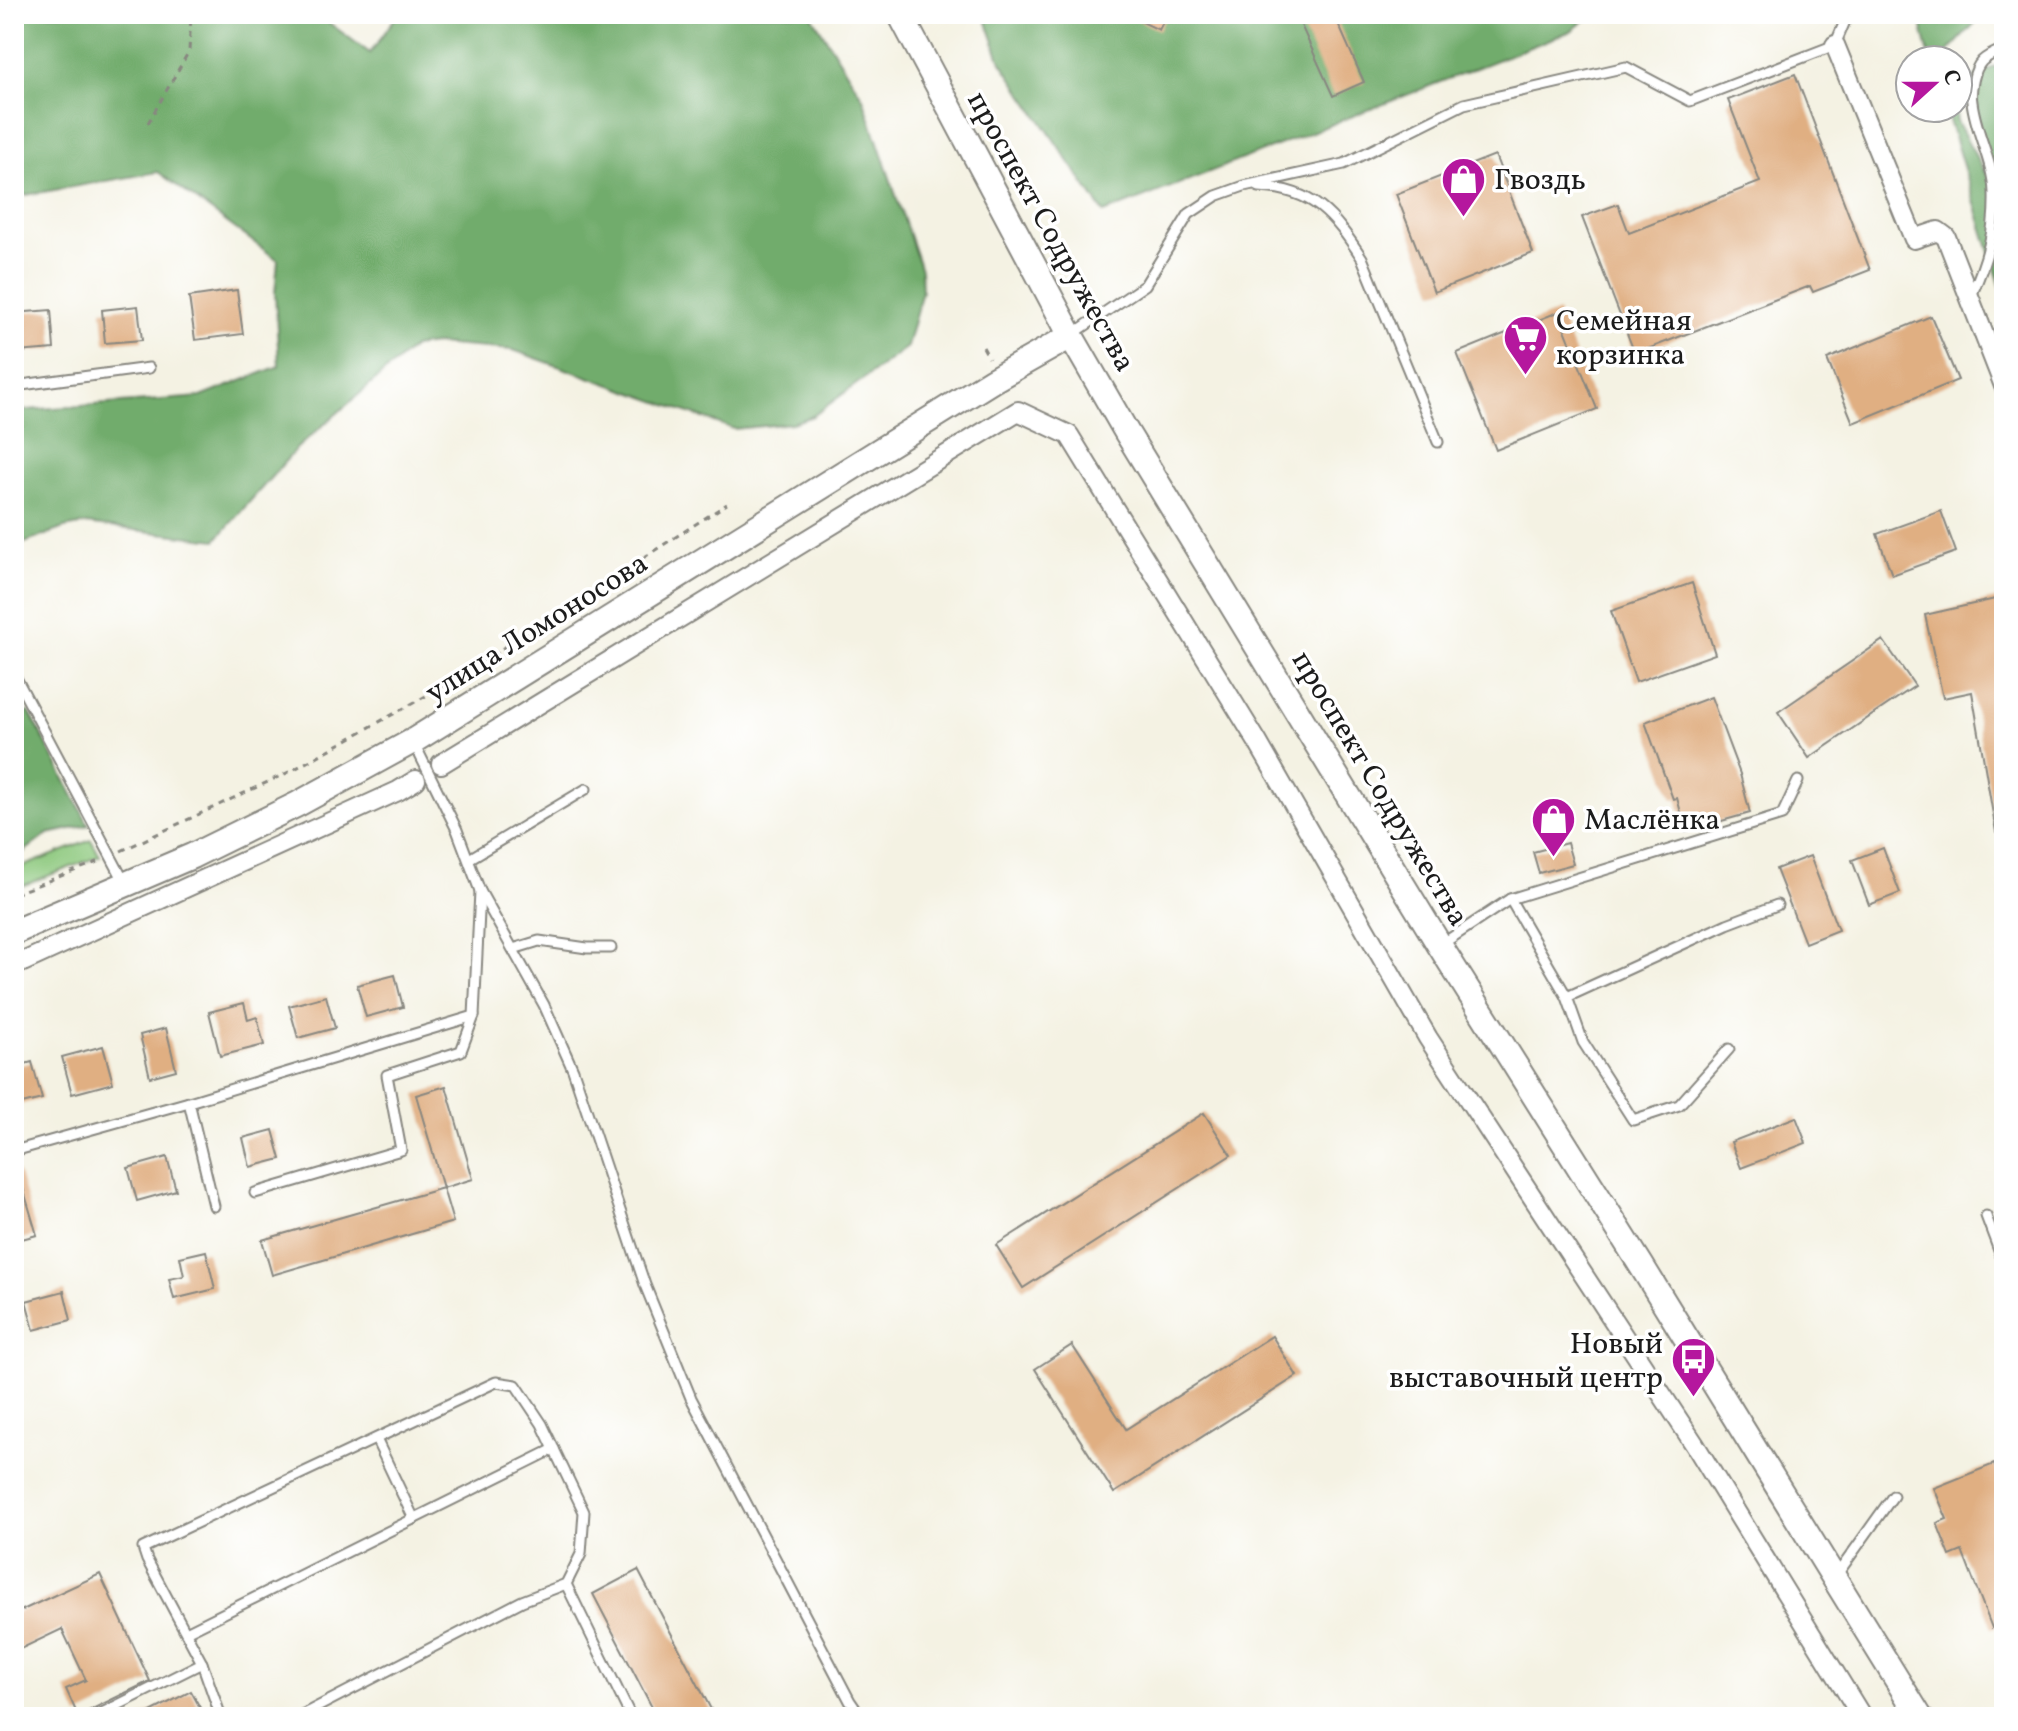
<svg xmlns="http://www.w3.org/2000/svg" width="2018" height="1731" font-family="Vollkorn,serif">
<rect width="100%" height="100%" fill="#fff"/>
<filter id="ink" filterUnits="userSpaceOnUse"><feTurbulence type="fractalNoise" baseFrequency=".0125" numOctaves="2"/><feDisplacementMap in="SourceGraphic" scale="16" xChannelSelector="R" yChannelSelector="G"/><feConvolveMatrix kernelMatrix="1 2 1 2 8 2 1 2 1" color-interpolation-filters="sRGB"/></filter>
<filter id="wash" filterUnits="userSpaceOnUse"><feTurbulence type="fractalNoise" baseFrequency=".006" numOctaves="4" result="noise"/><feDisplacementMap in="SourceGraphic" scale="32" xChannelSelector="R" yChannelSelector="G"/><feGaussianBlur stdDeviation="1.8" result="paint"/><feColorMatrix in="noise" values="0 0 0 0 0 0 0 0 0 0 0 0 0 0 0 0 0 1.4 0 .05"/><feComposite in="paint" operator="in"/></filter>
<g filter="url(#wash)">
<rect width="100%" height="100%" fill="#f4f2e3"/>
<polygon fill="#8cc87d" stroke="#54724c" stroke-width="2" points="91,840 100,856 14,889 14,870"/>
<g fill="#71ac6c" stroke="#466444" stroke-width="2">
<polygon points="14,14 317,14 370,53 398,14 811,14 863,98 921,270 922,291 907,347 813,416 792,423 734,429 513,350 435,344 414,347 297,448 216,540 85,524 64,528 14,547 14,411 201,397 279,366 275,293 278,260 158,172 14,197"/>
<polygon points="984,14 1593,14 1571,31 1104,213 1001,62"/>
<polygon points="1919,14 1971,14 1976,22 1948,52 1949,60 1930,60"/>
<polygon points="2004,62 2004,297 1945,108 1955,108 1957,121 1986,175 1974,77"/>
<polygon points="29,711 89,825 48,834 14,859 14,767 22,759 16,720"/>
</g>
<g id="blocks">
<g fill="#e0af82">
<polygon points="1125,14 1167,14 1159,30"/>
<polygon points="1296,14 1334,14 1364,82 1333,96"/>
<polygon points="1795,74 1870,270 1813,292 1810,286 1635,354 1582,217 1618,204 1629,233 1760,182 1728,100"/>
<polygon points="1495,155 1533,253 1434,292 1396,194"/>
<polygon points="237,290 243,334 195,340 189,297"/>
<polygon points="138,306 142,340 105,343 102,310"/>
<polygon points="51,310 54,349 17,352 14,313"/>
<polygon points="1558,312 1597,409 1496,450 1457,353"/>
<polygon points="1931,316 1958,380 1853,423 1827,359"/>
<polygon points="1941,511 1956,552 1892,575 1877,534"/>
<polygon points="1692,583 1715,654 1636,682 1611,611"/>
<polygon points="2004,597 2004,832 1996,832 1972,692 1943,698 1925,615"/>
<polygon points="1883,640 1915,686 1809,758 1778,712"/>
<polygon points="1711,697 1740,774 1750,813 1686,831 1677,798 1673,799 1645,722"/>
<polygon points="1567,843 1573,864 1539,873 1533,852"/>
<polygon points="1883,848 1900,893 1869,905 1852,860"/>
<polygon points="1810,856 1838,930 1805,943 1776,869"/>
<polygon points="395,975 403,1007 366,1017 357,985"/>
<polygon points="326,996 335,1028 298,1038 289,1006"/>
<polygon points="244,1003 248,1020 257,1017 264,1045 220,1056 209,1012"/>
<polygon points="166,1028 176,1070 150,1077 140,1035"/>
<polygon points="103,1046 113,1083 72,1094 62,1057"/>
<polygon points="32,1062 42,1099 14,1106 14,1067"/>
<polygon points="446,1086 473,1179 443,1188 416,1095"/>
<polygon points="1204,1113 1231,1155 1023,1288 996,1245"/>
<polygon points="1796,1117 1806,1143 1741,1168 1731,1142"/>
<polygon points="273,1130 281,1159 250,1167 243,1138"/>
<polygon points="167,1157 176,1190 137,1201 128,1168"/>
<polygon points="14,1171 18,1171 37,1235 14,1241"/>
<polygon points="443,1188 453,1222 272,1275 262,1240"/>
<polygon points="206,1251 215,1289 174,1299 169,1279 184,1276 180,1257"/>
<polygon points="64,1291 71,1320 34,1330 26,1301"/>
<polygon points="1272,1336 1297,1376 1114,1493 1035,1369 1072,1345 1126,1429"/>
<polygon points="1994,1464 2004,1488 2004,1623 1992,1628 1962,1551 1950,1556 1937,1523 1947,1519 1934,1488"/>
<polygon points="638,1570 715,1717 657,1717 593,1594"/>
<polygon points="100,1574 150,1681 78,1716 66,1689 86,1680 62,1629 14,1652 14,1614"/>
<polygon points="191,1691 205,1717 141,1717"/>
</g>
</g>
</g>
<g filter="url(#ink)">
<use href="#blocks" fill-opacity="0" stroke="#888780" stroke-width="2"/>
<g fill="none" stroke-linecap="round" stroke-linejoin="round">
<defs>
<g id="lane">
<path d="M1259,187C1313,189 1334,215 1362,258L1438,442"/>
<path d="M1971,296C1987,260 1995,233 1994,193C1993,161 1976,134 1972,102C1970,91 1974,69 1982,61C1988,55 1997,52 2004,49"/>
<polyline points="1073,334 1145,285 1189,214 1216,196 1244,186 1344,164 1464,104 1626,67 1690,101 1835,45 1848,14"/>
<polyline points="14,386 149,368"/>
<polyline points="14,674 125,883"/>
<polyline points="469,859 586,789"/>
<polyline points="480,891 544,1005 573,1070 645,1285 691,1398 850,1701 861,1717"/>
<polyline points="1510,899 1567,997 1583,1042 1633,1120 1679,1105 1729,1049"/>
<polyline points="1442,944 1510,899 1782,815 1798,781"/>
<polyline points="513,949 539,941 587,948 611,948"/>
<polyline points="1567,997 1727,924 1777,905"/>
<polyline points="14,1151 189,1102"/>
<polyline points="255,1193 401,1150 387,1075 461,1051 474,1016"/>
<polyline points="214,1206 189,1102 474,1016 480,891 457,830 414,743"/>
<polyline points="1986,1216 2004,1264"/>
<polyline points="376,1439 414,1519"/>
<polyline points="1836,1576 1893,1496"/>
<polyline points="566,1584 631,1717"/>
<polyline points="186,1632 554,1449"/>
<polyline points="94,1717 202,1663"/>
<polyline points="221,1717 202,1663 147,1560 143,1548 496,1382 516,1385 542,1424 584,1512 581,1554 566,1584 522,1601 298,1717"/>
</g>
<g id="street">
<polyline points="1835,45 1914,239 1938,231 1946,237 2004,386"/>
<polyline points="441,764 1018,411 1069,435 1257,741 1428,1038 1695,1445 1862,1717"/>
<polyline points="14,966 398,791 416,780"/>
</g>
<g id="secondary">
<polyline points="900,14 1071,336 1127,433 1440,946 1641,1265 1920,1717"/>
<polyline points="14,932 192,856 298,804 413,741 993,380 1071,336"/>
</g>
</defs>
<use href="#lane" stroke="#888780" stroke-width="13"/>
<use href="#street" stroke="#888780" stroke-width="22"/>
<use href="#secondary" stroke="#888780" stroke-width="28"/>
<g stroke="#888780" stroke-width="3" stroke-dasharray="6 6" stroke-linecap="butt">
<polyline points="148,123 189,51 191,14"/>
<polyline points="983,347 989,358"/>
<polyline points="121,851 291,771 442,687 727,504"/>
<polyline points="14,894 100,861"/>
</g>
<use href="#lane" stroke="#fff" stroke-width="9"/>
<use href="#street" stroke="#fff" stroke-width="18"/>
<use href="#secondary" stroke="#fff" stroke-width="24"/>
</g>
</g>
<defs>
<symbol id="shop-pin" viewBox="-11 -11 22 30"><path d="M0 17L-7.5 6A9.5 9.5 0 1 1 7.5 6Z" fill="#b5179e" stroke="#fff"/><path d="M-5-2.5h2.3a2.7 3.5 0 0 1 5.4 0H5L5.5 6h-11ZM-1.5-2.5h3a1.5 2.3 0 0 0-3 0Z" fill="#fff"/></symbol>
<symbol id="supermarket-pin" viewBox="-11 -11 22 30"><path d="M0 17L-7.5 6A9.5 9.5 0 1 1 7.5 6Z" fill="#b5179e" stroke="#fff"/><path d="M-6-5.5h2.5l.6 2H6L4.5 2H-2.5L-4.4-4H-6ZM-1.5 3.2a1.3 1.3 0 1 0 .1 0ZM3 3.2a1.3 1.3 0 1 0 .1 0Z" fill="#fff"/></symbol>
<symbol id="bus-pin" viewBox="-11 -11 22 30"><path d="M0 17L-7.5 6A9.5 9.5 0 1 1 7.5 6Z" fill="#b5179e" stroke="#fff"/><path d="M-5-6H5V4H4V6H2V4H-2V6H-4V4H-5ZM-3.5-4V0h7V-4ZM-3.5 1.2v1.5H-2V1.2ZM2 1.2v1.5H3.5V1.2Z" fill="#fff"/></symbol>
</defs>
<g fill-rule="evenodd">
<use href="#shop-pin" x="1438" y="154" width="51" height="69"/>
<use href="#supermarket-pin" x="1500" y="312" width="51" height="69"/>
<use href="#shop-pin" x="1528" y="794" width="51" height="69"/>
<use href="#bus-pin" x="1668" y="1334" width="51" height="69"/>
</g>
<g text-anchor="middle" stroke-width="7" stroke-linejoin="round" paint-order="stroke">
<g font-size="30" fill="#1c1c1c" stroke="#fff" text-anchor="start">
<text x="1494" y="189">Гвоздь</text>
<text x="1556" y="330">Семейная<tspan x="1556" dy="34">корзинка</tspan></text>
<text x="1584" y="829">Маслёнка</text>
<text x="1663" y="1353" text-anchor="end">Новый<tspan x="1663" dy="34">выставочный центр</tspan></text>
</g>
<g font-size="30" fill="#1c1c1c" stroke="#fff">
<text transform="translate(1052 231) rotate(61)" y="10">проспект Содружества</text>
<text transform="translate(536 627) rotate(-32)" y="10">улица Ломоносова</text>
<text transform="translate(1381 788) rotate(59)" y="10">проспект Содружества</text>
</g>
</g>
<rect width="2018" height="1731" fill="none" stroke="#fff" stroke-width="48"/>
<g transform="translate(1934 84) rotate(69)"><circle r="38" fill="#ffffff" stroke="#a4a4a4" stroke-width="2"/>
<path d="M0-6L14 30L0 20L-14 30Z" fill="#b5179e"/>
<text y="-12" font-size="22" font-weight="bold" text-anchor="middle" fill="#1c1c1c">С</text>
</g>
</svg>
